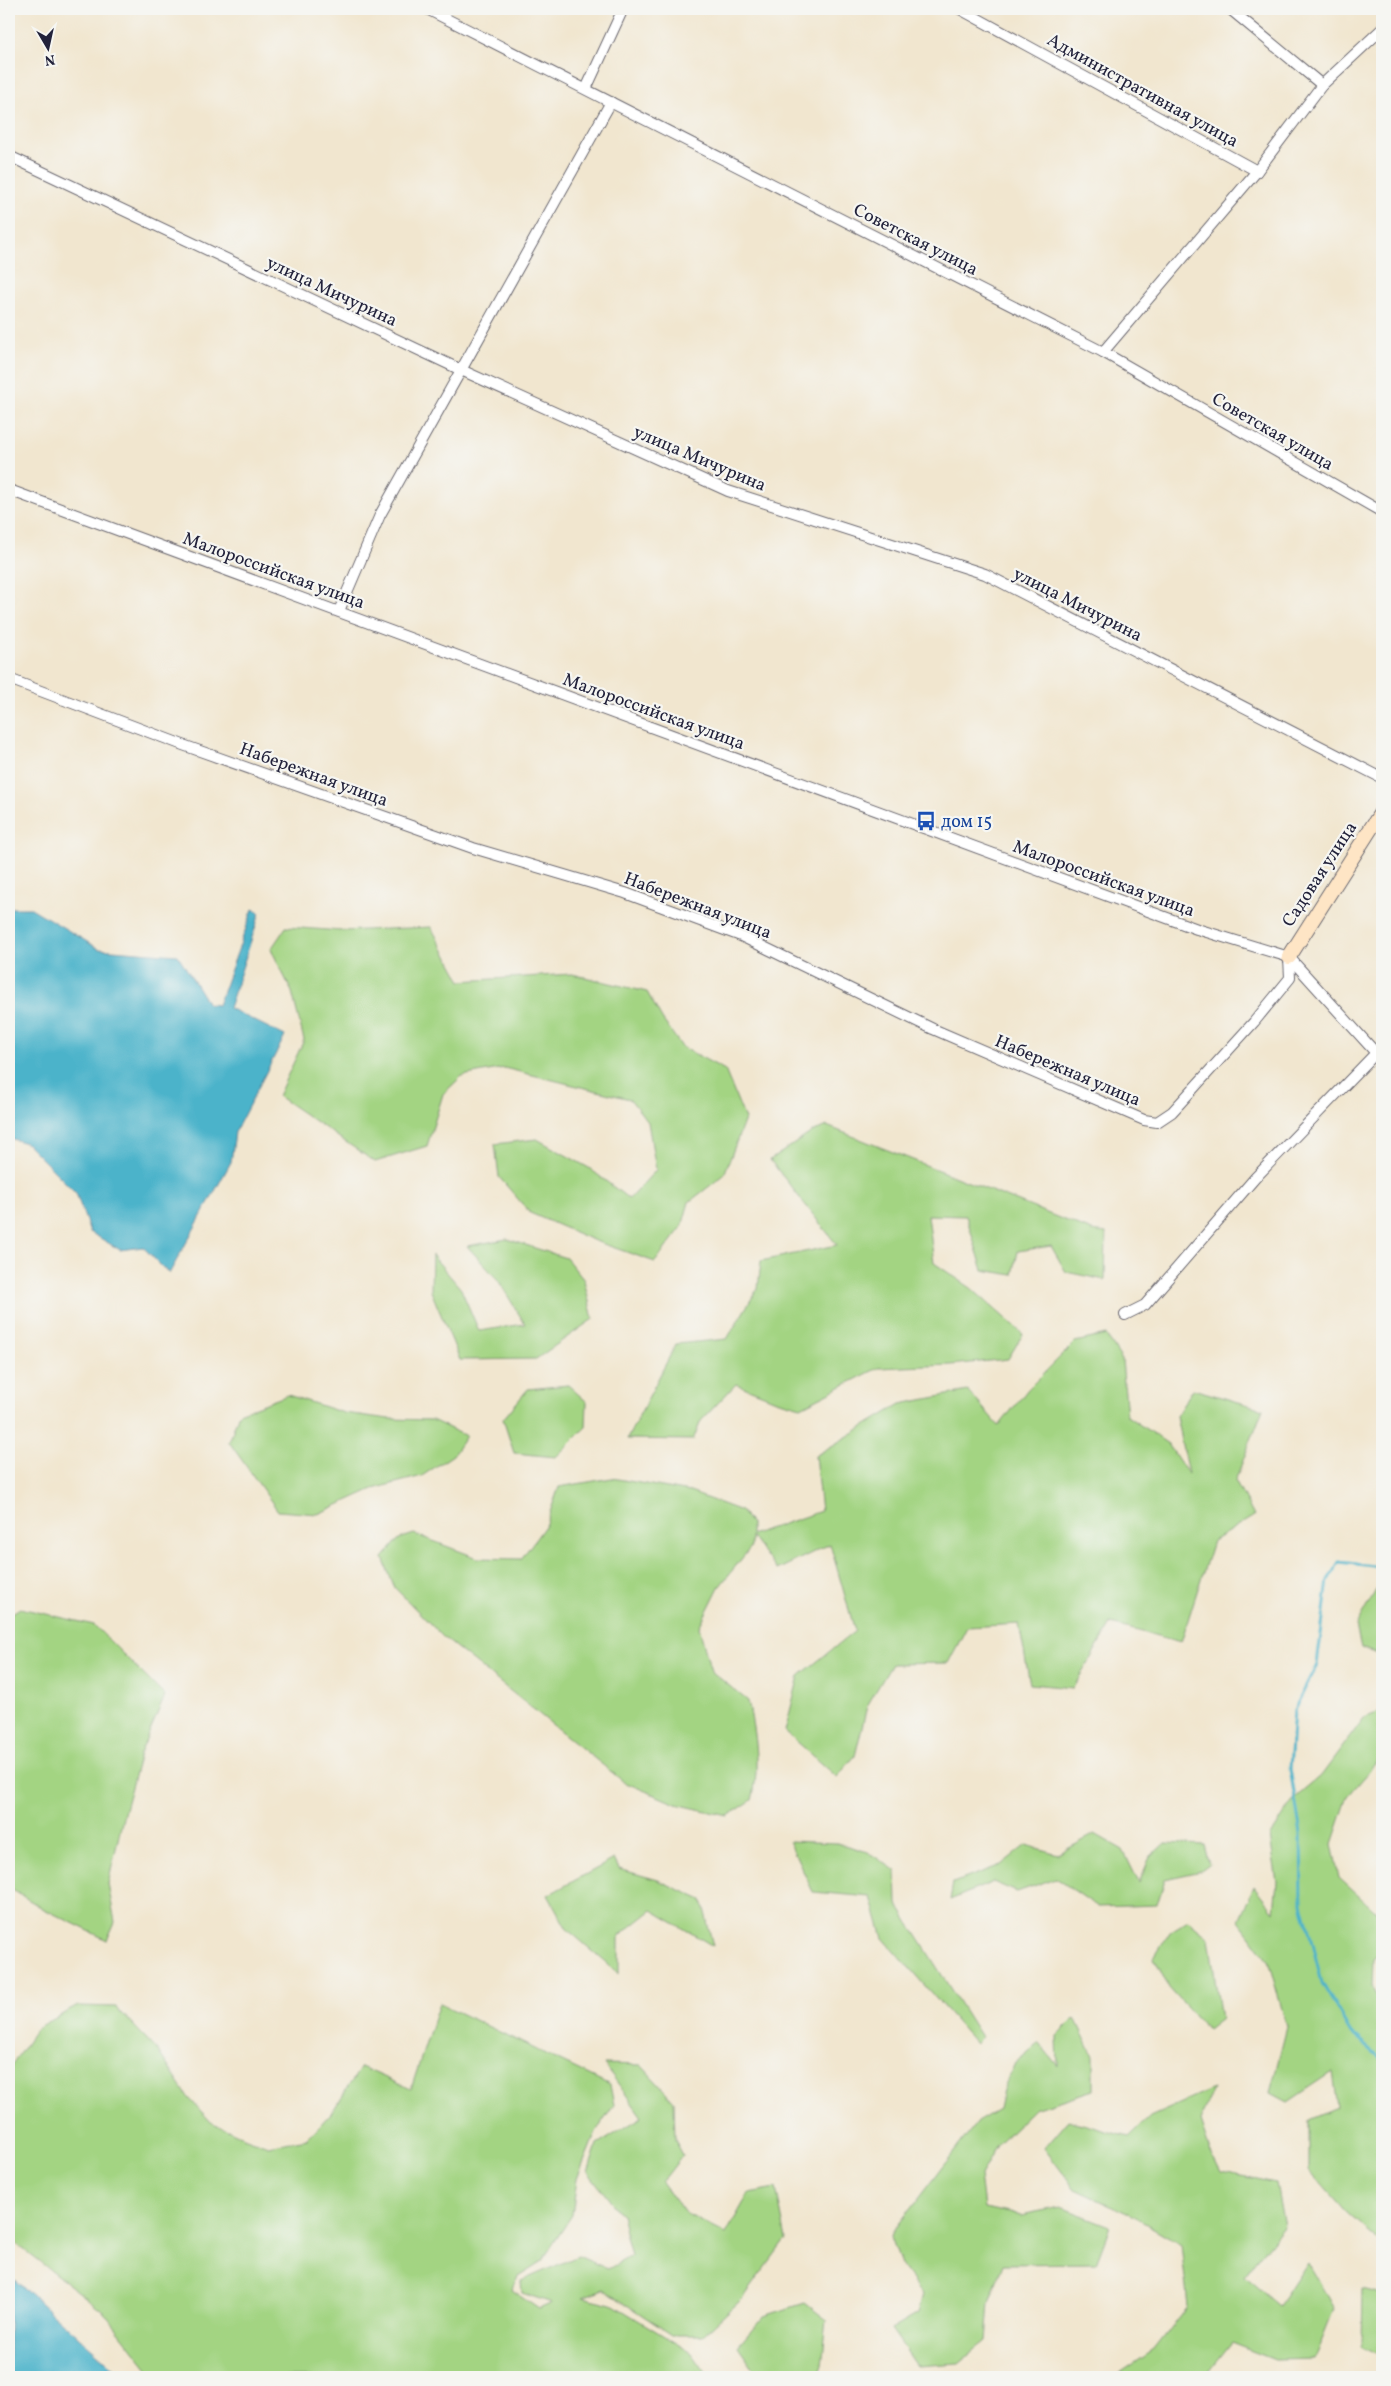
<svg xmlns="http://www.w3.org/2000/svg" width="1391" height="2386" font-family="Vollkorn,serif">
<rect width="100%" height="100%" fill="#f6f6f2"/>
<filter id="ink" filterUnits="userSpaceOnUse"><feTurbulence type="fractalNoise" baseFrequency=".02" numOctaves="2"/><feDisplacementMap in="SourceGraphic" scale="10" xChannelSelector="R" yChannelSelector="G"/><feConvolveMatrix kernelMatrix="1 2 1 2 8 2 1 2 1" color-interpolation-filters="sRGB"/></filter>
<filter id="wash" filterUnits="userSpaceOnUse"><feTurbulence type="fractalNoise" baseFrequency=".0096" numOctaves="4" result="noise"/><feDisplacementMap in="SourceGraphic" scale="20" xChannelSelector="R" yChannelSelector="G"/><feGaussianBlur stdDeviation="1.12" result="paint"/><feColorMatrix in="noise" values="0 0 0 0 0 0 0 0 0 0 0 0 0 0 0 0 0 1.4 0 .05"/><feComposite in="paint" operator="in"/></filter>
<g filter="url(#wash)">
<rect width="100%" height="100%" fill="#f1e6cf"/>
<g fill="#a3d482" stroke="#627b5e">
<polygon points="286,927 342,931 431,927 461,981 572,974 647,992 662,1019 682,1047 725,1070 745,1119 724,1175 689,1202 682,1227 655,1262 595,1241 530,1213 499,1177 495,1144 537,1139 589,1168 629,1199 656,1170 648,1122 630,1099 504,1068 462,1076 443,1094 427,1146 375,1162 278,1096 304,1040 292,992 271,949"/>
<polygon points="827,1126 1092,1231 1106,1233 1105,1280 1066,1272 1051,1246 1018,1251 1013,1275 983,1270 966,1216 928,1215 934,1263 971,1288 1023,1334 1008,1359 951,1365 878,1368 801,1407 776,1400 736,1384 701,1421 693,1440 627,1439 676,1344 727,1339 758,1288 761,1261 837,1245 770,1160 812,1132"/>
<polygon points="507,1239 566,1258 584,1280 593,1319 536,1359 460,1360 431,1291 432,1255 461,1289 479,1331 525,1324 498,1280 467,1246"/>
<path d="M1106,1335L1122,1360L1127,1416L1168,1444L1188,1474L1176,1416L1193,1389L1263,1409L1235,1481L1254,1516L1213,1541L1181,1642L1111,1624L1073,1688L1030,1684L1019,1624L967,1627L948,1663L892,1664L867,1706L855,1756L837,1777L785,1731L799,1676L855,1631L830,1544L777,1570L751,1536V1547L719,1587L699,1627L711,1671L748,1701C755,1734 760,1768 752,1800L728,1816L676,1804L624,1782L443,1637L394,1587L383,1558L399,1539L414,1534L478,1558L521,1559L545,1526L559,1487L612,1478L690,1492L741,1511L751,1524V1535L821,1511L815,1456L901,1404L968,1391L999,1426L1028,1389L1075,1342Z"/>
<polygon points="568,1385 587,1402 586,1427 556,1457 514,1453 503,1419 528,1389"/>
<polygon points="288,1395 344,1413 389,1419 432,1420 466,1436 453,1455 422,1476 373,1489 318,1514 278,1511 229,1442 239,1413"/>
<polygon points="1382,1588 1382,1656 1361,1648 1356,1626 1376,1590"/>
<polygon points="20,1608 94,1625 165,1696 140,1754 124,1813 108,1884 115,1922 107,1940 44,1909 9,1888 9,1615"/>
<polygon points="1382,1711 1382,1757 1348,1796 1332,1844 1339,1878 1373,1909 1382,1914 1382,1951 1373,1958 1372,1988 1382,2006 1382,2244 1346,2212 1309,2170 1309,2120 1337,2108 1332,2072 1287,2102 1270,2093 1287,2027 1268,1960 1239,1921 1254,1886 1274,1911 1277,1882 1270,1836 1295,1798 1321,1776 1364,1718"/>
<polygon points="1095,1834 1123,1850 1139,1883 1149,1859 1166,1843 1204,1845 1209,1865 1201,1871 1165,1879 1157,1905 1098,1907 1056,1878 1017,1892 993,1882 950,1900 953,1883 1001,1865 1026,1845 1058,1854"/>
<polygon points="789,1841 837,1843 868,1852 896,1871 897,1904 981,2037 976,2044 883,1938 871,1897 813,1892"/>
<polygon points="614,1859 619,1869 658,1880 702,1900 713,1946 652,1910 619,1936 619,1974 567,1929 548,1895"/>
<polygon points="1188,1921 1209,1938 1221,2019 1207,2030 1169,1988 1154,1958 1170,1932"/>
<polygon points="439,2003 610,2085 614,2105 596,2132 577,2179 572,2215 542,2261 518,2276 511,2290 539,2309 552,2303 522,2293 521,2281 578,2256 608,2269 631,2256 621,2215 588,2172 597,2145 642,2117 604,2064 641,2065 674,2101 675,2140 683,2155 662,2182 685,2213 726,2234 749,2193 776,2188 786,2239 741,2300 703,2335 672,2335 603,2289 583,2297 612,2304 692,2353 709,2377 155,2377 102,2310 9,2238 9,2072 11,2066 37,2028 78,2006 116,2007 158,2051 188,2097 211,2122 238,2135 268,2146 307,2139 332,2112 361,2067 411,2089"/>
<polygon points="1075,2018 1093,2056 1093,2090 1034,2109 997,2145 980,2176 984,2208 1021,2215 1061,2207 1110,2226 1096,2263 1003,2264 989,2303 986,2341 959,2363 917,2366 891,2329 918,2313 923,2294 902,2267 891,2238 892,2233 977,2122 999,2109 1003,2090 1015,2063 1039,2043 1058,2066 1057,2036"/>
<polygon points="1213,2089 1200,2121 1209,2148 1221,2172 1276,2183 1284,2226 1244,2276 1279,2306 1308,2262 1334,2309 1314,2359 1275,2360 1231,2343 1204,2377 1114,2377 1154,2350 1188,2306 1181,2244 1129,2214 1075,2189 1044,2148 1068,2120 1129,2137 1150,2117"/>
<polygon points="1362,2289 1382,2294 1382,2356 1361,2346"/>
<polygon points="805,2303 827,2320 822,2366 818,2377 760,2377 738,2346 764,2316"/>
</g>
<g fill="#4bb3ca" stroke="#366a82">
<polygon points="9,908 31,908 99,949 178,955 208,1004 218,1005 253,909 260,913 229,1008 285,1036 235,1132 231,1162 169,1274 143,1247 120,1250 90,1232 76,1193 26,1143 9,1138"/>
<polygon points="9,2275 124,2377 9,2377"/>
</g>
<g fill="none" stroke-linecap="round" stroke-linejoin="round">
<polyline stroke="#4bb3ca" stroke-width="3" points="1382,1567 1339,1562 1328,1580 1317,1665 1294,1710 1290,1769 1301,1834 1302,1903 1322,1983 1351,2033 1382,2059"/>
</g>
</g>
<g filter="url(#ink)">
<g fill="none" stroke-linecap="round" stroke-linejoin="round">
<defs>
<g id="street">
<polyline points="427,9 1103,352 1382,512"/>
<polyline points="960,9 1257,171"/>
<polyline points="1230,9 1322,85"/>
<polyline points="586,89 623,9"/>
<polyline points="9,156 459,369 728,491 985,574 1382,778"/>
<polyline points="1103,352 1257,171 1322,85 1382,29"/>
<polyline points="9,490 1197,929 1289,957"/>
<polyline points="339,611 380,515 611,102"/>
<polyline points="9,679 183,745 473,848 625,893 741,936 933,1029 1144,1120 1157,1122 1172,1112 1254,1022 1290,978 1289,957"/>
<polyline points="1289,957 1376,1053 1382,1057"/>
<polyline points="1125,1315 1145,1305 1255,1178 1376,1053"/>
</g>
<polyline id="secondary" points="1289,957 1382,811"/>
</defs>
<use href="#street" stroke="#6a676f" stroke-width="12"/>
<use href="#secondary" stroke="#6a676f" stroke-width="16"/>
<use href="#street" stroke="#fff" stroke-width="10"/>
<use href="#secondary" stroke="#fee5c5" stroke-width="14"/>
</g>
</g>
<defs>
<symbol id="bus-bare" viewBox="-9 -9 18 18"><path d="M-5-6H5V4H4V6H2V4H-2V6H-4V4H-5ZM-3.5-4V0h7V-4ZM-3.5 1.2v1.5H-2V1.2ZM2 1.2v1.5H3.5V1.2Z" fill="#1a4fb4" stroke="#f6f6f2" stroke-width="2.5" paint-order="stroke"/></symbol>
</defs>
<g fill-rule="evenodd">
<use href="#bus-bare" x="912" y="807" width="28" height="28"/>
</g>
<g text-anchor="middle" stroke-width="4.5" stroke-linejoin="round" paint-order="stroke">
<g font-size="18" fill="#22223b" stroke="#f6f6f2">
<text transform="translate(1143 90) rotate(29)" y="6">Административная улица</text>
<text transform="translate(916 239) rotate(27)" y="6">Советская улица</text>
<text transform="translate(332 291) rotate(25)" y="6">улица Мичурина</text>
<text transform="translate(1273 431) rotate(30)" y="6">Советская улица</text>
<text transform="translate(700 458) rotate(23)" y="6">улица Мичурина</text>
<text transform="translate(274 570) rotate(20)" y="6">Малороссийская улица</text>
<text transform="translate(1078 604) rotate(27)" y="6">улица Мичурина</text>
<text transform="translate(654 711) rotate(20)" y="6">Малороссийская улица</text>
<text transform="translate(314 774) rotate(20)" y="6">Набережная улица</text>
<text transform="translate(1319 874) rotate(-57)" y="6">Садовая улица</text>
<text transform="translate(1104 878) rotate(20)" y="6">Малороссийская улица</text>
<text transform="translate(698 905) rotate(21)" y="6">Набережная улица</text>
<text transform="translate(1068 1070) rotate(23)" y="6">Набережная улица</text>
</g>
<g font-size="18" fill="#164399" stroke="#f6f6f2" text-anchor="start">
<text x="941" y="827">дом 15</text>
</g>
</g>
<rect width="1391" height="2386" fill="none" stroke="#f6f6f2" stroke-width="30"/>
<g transform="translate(48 48) rotate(171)" stroke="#f6f6f2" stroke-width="4" paint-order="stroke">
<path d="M0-4L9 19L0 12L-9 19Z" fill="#22223b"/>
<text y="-8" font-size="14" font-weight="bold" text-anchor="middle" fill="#22223b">N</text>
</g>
</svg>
